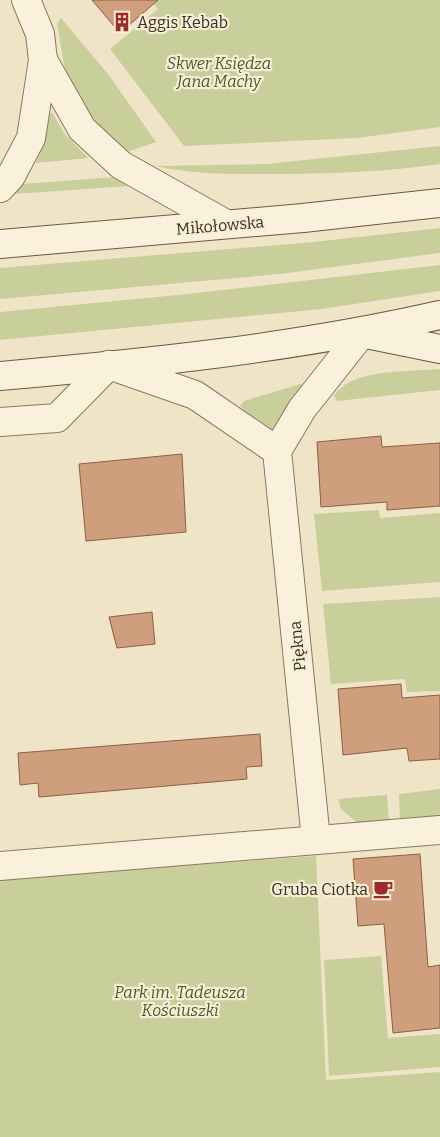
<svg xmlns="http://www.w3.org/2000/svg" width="440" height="1137" font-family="Bitter,serif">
<rect width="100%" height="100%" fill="#f0e4c8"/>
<g fill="#c9cf9b">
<polygon points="151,0 440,0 440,127 357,138 184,146 110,49 158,9"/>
<path d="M61,18L108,74L156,142L124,153C107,140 90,120 78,102C64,81 62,48 57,24Z"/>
<polygon points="52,112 64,133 88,158 36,163 45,141 49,116"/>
<path d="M440,146V164C384,172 327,174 271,174C233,174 193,175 156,166L266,164Z"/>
<polygon points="117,177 129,186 14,194 21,184"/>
<polygon points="440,228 440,253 280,274 0,299 0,268 313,242"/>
<polygon points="440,265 440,291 322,309 0,340 0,312 188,294"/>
<path d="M440,369V390L337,401L334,396C351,368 410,372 440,369Z"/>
<polygon points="300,384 304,385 276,435 259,424 240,406 244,401"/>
<polygon points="379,510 380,518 440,513 440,582 322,591 314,514"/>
<polygon points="440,597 440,691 407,692 405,679 331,684 323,604"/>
<polygon points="440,789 440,819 400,823 399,794"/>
<polygon points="387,795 389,822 360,825 341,809 338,799"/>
<polygon points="316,856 326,1080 440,1072 440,1137 0,1137 0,879"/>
<polygon points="381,956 388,1038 440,1034 440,1067 329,1076 324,960"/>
</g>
<g fill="#cf9f7d" stroke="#8d5f41">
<polygon points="92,0 158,0 120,33"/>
<polygon points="381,436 382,447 440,443 440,506 387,510 387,502 321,507 317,442"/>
<polygon points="182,454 186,532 86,541 79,464"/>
<polygon points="152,612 155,644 117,648 109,617"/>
<polygon points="401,684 402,698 440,695 440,759 409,761 407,748 343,755 338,689"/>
<polygon points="260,734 262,766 246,767 247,779 39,797 38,783 20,785 18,753"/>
<polygon points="420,854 428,967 440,965 440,1028 393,1033 384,924 358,926 353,859"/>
</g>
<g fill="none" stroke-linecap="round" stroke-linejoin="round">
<defs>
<g id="minor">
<polyline points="43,60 82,129 121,165 226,224"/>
<polyline points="0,188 11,176 31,138 43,60 40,34 26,0"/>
<polyline points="0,422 57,418 109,365 195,395 277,451"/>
<polyline points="316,840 277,451 302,409 362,333"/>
<polyline points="0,866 440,830"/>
</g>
<g id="secondary">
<polyline points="0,244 303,218 440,203"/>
<polyline points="371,335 440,349"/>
<path d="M0,376C148,363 295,348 440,315"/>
</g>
</defs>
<use href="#minor" stroke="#8d765c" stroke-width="30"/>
<use href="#secondary" stroke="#6f573f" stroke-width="30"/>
<use href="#minor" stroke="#faf1dc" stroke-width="28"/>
<use href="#secondary" stroke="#faf1dc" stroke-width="28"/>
</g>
<defs>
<symbol id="building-bare" viewBox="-9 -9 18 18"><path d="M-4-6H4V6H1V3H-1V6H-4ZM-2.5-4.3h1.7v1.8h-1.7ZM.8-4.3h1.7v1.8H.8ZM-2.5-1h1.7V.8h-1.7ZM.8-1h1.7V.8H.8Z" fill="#9e2a2b" stroke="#f7eed8" stroke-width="2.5" paint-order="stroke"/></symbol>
<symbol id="cafe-bare" viewBox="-9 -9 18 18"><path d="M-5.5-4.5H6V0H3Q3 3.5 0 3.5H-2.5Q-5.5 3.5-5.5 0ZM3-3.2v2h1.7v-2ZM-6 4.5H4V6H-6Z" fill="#9e2a2b" stroke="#f7eed8" stroke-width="2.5" paint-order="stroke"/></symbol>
</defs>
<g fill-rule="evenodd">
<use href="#building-bare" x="108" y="8" width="28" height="28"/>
<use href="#cafe-bare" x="369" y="875" width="28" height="28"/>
</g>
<g text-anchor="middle" stroke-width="4.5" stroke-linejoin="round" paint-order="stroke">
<g font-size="16" fill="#3d2e20" stroke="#f7eed8" text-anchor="start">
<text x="137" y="28">Aggis Kebab</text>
<text x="368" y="895" text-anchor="end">Gruba Ciotka</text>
</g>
<g font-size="16" font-style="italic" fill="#4d5a26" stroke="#f7eed8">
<text x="219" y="69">Skwer Księdza<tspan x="219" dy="18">Jana Machy</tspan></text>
<text x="180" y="998">Park im. Tadeusza<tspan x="180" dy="18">Kościuszki</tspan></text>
</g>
<g font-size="16" fill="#3d2e20" stroke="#f7eed8">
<text transform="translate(220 225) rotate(-5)" y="6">Mikołowska</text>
<text transform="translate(297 646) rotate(-96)" y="6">Piękna</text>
</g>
</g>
</svg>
